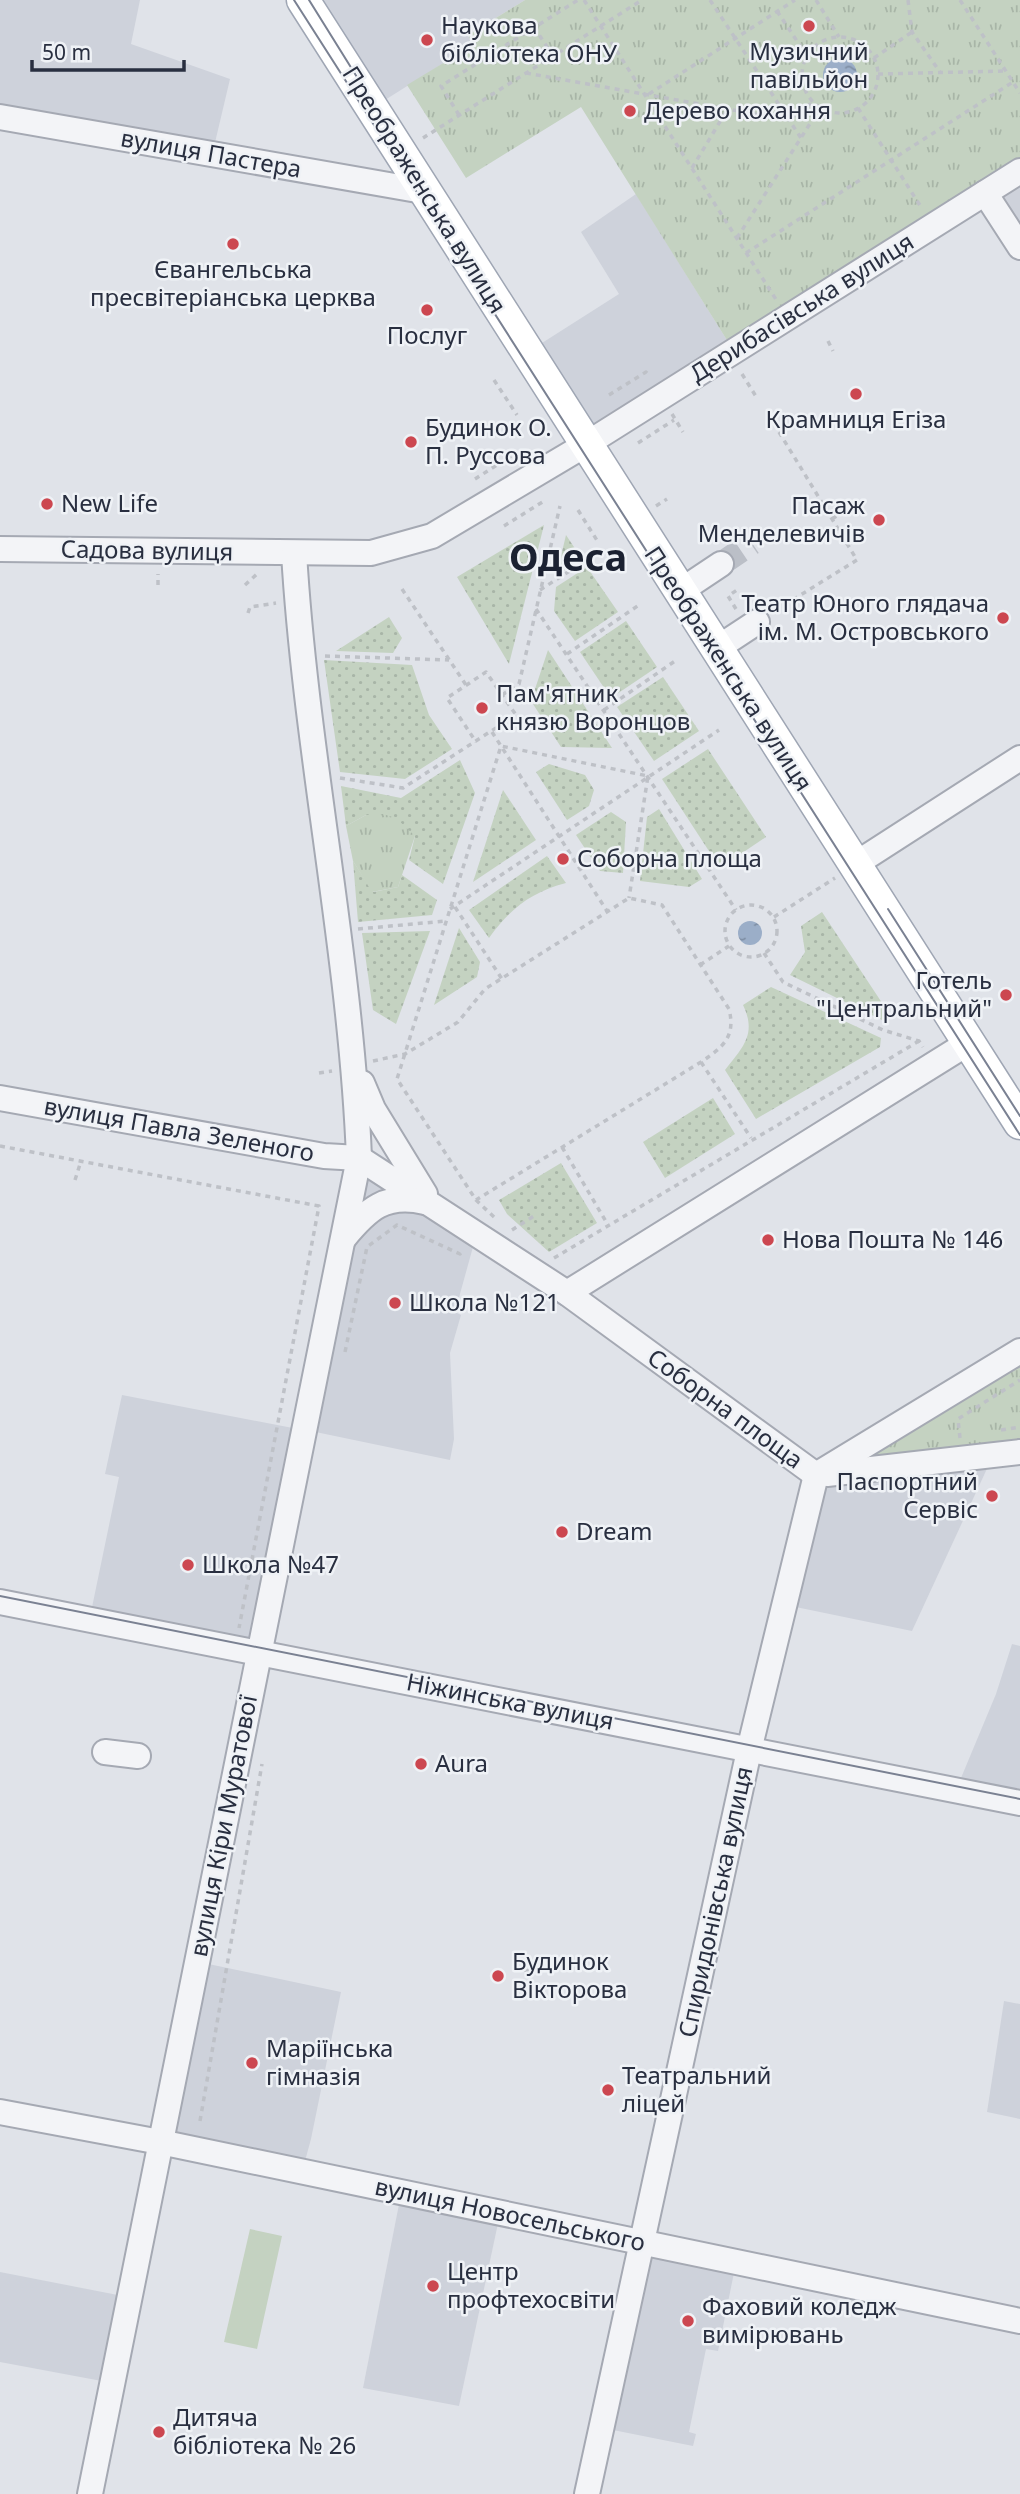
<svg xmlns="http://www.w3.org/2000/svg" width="1020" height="2494" font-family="'Noto Sans',sans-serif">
<defs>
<pattern id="grass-dots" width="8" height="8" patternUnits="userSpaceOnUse" patternTransform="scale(1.75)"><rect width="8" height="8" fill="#c4d2c1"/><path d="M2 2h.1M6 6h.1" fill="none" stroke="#a8b5a7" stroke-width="1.8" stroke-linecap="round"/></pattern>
<pattern id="park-tufts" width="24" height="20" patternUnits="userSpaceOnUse" patternTransform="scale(1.75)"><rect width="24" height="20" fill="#c4d2c1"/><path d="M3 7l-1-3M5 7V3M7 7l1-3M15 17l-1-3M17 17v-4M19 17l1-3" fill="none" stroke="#a8b5a7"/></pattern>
<pattern id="water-ripples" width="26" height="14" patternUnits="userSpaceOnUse" patternTransform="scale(1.75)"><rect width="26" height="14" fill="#9baec8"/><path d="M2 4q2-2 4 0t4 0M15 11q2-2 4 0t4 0" fill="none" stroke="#7e8ea4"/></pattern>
</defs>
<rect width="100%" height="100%" fill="#e0e3e9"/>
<g fill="#ced2db">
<polygon points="0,0 140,0 131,44 230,79 213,151 0,114"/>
<polygon points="309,0 525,0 468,35 474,44 377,105"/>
<polygon points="1020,183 1020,232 998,197"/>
<polygon points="636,194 730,345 588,439 531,350 619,294 581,232"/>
<polygon points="360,1160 476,1236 455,1312 461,1315 450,1353 454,1439 450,1460 306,1430"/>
<polygon points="122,1395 303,1430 259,1651 90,1617 119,1477 105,1474"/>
<polygon points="991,1460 912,1631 786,1605 817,1476"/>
<polygon points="1012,1644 1020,1646 1020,1803 956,1790 996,1694"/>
<polygon points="199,1962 341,1992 311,2139 302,2172 162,2141"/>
<polygon points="1004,2001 1020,2004 1020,2119 987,2112"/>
<polygon points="401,2194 500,2214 459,2406 363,2388"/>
<polygon points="645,2247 736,2263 718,2351 706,2349 689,2432 696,2434 693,2446 603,2428"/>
<polygon points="0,2272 128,2297 107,2382 0,2362"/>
</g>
<g fill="url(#grass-dots)">
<polygon points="544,525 509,664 457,577"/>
<polygon points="566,535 582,559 559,574 553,564 561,556"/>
<polygon points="587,567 618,612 575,641 554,611 556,587"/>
<polygon points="389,617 402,638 393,653 336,651"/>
<polygon points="626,621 657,667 611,698 580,652"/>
<polygon points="548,650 612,748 561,747 531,701"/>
<polygon points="324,660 412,665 429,715 452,749 405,779 340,772"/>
<polygon points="663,677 699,731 654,761 617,707"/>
<polygon points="708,749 766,837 720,868 662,779"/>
<polygon points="460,760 475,793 443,884 409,860 415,836 366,815 346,826 341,786 401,798"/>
<polygon points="549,764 585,775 594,790 589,806 567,820 536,772"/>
<polygon points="503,790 536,840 473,882"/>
<polygon points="659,809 702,879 689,887 640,881 647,817"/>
<polygon points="611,812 626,822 623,873 600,871 576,835"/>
<path d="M547,856L566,883C531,892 510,909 489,938L469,910Z"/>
<polygon points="353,861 373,892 398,887 402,875 437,900 432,915 358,922"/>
<polygon points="822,912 892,1018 886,1022 790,975 805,952 801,926"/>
<polygon points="459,928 480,962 477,977 434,1005"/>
<polygon points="430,931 396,1024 373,1010 362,933"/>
<path d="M771,987L881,1038L880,1047L756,1119L725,1070C743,1047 757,1034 743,1005Z"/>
<polygon points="713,1098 735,1134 665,1178 643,1142"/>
<polygon points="561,1163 597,1223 549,1252 507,1214 499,1200"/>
</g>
<g fill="url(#park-tufts)">
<polygon points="525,0 1020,0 1020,165 730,345 581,107 466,178 407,85 473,45 468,35"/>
<polygon points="383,814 396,818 415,836 398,887 372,892 353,861 346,826 366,815"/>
<polygon points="1020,1351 1020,1452 816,1475"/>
</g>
<polygon fill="#c4d2c1" points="250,2229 282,2236 257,2349 224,2342"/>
<g fill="url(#water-ripples)">
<circle cx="840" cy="75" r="17"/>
<circle cx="750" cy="933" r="12"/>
</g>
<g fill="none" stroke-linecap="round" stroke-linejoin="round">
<polyline stroke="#bbbfc7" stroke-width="24" stroke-dasharray="24 12" stroke-linecap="butt" points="721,564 752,543"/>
<defs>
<g id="minor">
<polyline points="0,117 423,191"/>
<polyline points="985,193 1020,247"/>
<polyline points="0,549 371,553 432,536 585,445 1020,171"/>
<polyline points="679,592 721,564"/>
<polyline points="716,649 757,622"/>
<polyline points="854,865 1020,758"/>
<polyline points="362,1083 373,1109 425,1194"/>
<polyline points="0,1098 324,1156 359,1158 567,1293 816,1475"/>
<path d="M344,1238C368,1209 385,1193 425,1202"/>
<polyline points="567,1293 968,1043"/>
<polyline points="827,1474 1020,1452"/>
<polyline points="816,1475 1020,1351"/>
<polyline points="0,1602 1020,1803"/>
<polyline points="105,1752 138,1756"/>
<polyline points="0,2112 160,2142 1020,2321"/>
<path d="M90,2494L359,1158C351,955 306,755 294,553"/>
<polyline points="587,2494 750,1746 816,1475"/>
</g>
<polyline id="major" points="303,0 1020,1123"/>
</defs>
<use href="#minor" stroke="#a5a9b3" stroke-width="28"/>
<use href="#major" stroke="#9fa6b4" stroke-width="35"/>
<g stroke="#bec1c7" stroke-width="3.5" stroke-dasharray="5 5" stroke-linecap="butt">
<polyline points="584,0 777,301"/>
<polyline points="710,0 801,138"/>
<polyline points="816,0 839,37"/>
<polyline points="908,0 912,32 940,72"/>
<polyline points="960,0 1020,93"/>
<polyline points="777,11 807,56"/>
<polyline points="534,27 553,56"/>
<circle cx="840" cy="75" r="38"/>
<polyline points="874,58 912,32"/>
<polyline points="526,73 789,120 813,102"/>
<polyline points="878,74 1006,71"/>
<polyline points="649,94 795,0"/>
<polyline points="858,108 921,207"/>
<polyline points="459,115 441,86 578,0"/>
<polyline points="423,138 642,0"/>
<polyline points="692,168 727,110"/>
<polyline points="737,238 820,108"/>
<polyline points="746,253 1013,82"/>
<polyline points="828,341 833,351"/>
<polyline points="742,374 757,398"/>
<polyline points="494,380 517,415"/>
<polyline points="609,395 646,372 650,377"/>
<polyline points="672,414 683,432"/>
<polyline points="779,432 857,560 794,599"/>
<polyline points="638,443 674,420"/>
<polyline points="475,479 511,456"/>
<polyline points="656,506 667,499"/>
<polyline points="578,510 598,542"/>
<polyline points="832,519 847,509"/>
<polyline points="504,526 544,501"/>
<polyline points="158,585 158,574"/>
<polyline points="245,585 257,574"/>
<polyline points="402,589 466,685"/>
<polyline points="540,590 593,556"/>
<polyline points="536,609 736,910"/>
<polyline points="736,609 728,596 737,590"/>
<polyline points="248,613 250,607 276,603"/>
<polyline points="567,654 639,605"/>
<polyline points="325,656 449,660"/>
<polyline points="502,695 519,684 560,506"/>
<polyline points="604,710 675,661"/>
<polyline points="492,732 607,911"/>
<polyline points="340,778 403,788 516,715 486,672 447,698 476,742"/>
<circle cx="751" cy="931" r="26"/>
<polyline points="455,907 502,979"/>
<polyline points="450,909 719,730"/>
<polyline points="774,917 835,878"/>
<polyline points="358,929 446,921"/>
<polyline points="764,953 783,982 883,1030 919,1041 923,1047"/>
<polyline points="700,965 729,946"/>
<path d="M373,1061L405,1054L458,1022L485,989L629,898L662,905L729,1009C736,1037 723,1047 701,1062L476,1200"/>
<polyline points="701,1062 751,1138"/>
<polyline points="319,1073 332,1071"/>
<polyline points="0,1146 319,1206 239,1628"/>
<polyline points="562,1147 608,1225"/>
<polyline points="75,1180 81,1161"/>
<polyline points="494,1217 476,1200 397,1079 501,746 648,776 629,898"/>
<polyline points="512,1230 534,1216"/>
<polyline points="554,1258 919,1041"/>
<polyline points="345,1352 367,1247 397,1225 460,1254 462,1251"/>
<polyline points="1001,1430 1020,1427"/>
<polyline points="960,1438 958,1419 1020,1380"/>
<polyline points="524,1970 531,1971"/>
<polyline points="200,2121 262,1764"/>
</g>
<use href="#minor" stroke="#f3f4f7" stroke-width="24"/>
<use href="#major" stroke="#fff" stroke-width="32"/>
<g stroke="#7a8192" stroke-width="2">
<polyline points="294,0 1020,1135"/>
<polyline points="309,0 398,143"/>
<polyline points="888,909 1020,1116"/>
<polyline points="0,1596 1020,1799"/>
</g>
</g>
<g fill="#cc4750" stroke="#eff2f6" stroke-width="2.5">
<circle cx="809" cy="26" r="7"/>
<circle cx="427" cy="40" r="7"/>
<circle cx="630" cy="111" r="7"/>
<circle cx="233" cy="244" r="7"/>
<circle cx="427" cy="310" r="7"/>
<circle cx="856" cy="394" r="7"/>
<circle cx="411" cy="442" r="7"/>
<circle cx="47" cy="504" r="7"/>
<circle cx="879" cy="520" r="7"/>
<circle cx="1003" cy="618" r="7"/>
<circle cx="482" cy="708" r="7"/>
<circle cx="563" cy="859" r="7"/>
<circle cx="1006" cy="995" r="7"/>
<circle cx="768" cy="1240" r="7"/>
<circle cx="395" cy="1303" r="7"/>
<circle cx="992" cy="1496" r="7"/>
<circle cx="562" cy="1532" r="7"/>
<circle cx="188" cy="1565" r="7"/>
<circle cx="421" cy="1764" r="7"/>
<circle cx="498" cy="1976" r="7"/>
<circle cx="252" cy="2063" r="7"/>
<circle cx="608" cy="2090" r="7"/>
<circle cx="433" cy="2286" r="7"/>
<circle cx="688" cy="2321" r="7"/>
<circle cx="159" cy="2432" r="7"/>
</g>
<g text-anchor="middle" stroke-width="5" stroke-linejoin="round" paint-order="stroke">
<g font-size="24" fill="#292f40" stroke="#eff2f6" text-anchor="start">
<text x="441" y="34">Наукова<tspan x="441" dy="28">бібліотека ОНУ</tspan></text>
<text x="809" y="60" text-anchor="middle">Музичний<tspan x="809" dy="28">павільйон</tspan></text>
<text x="644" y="119">Дерево кохання</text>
<text x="233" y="278" text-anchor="middle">Євангельська<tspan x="233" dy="28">пресвітеріанська церква</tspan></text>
<text x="427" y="344" text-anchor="middle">Послуг</text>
<text x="856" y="428" text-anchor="middle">Крамниця Егіза</text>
<text x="425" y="436">Будинок О.<tspan x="425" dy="28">П. Руссова</tspan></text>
<text x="61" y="512">New Life</text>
<text x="865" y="514" text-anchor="end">Пасаж<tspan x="865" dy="28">Менделевичів</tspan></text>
<text x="989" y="612" text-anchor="end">Театр Юного глядача<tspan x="989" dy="28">ім. М. Островського</tspan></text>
<text x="496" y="702">Пам'ятник<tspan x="496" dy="28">князю Воронцов</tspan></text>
<text x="577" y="867">Соборна площа</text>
<text x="992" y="989" text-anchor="end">Готель<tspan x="992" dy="28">"Центральний"</tspan></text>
<text x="782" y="1248">Нова Пошта № 146</text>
<text x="409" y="1311">Школа №121</text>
<text x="978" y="1490" text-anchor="end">Паспортний<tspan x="978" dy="28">Сервіс</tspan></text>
<text x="576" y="1540">Dream</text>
<text x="202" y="1573">Школа №47</text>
<text x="435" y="1772">Aura</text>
<text x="512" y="1970">Будинок<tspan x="512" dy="28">Вікторова</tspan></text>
<text x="266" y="2057">Маріїнська<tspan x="266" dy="28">гімназія</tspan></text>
<text x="622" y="2084">Театральний<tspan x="622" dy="28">ліцей</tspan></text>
<text x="447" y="2280">Центр<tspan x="447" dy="28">профтехосвіти</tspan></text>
<text x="702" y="2315">Фаховий коледж<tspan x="702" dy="28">вимірювань</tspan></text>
<text x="173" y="2426">Дитяча<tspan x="173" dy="28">бібліотека № 26</tspan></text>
</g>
<g font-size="24" fill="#292f40" stroke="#eff2f6">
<text transform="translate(211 154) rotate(10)" y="8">вулиця Пастера</text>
<text transform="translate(424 190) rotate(58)" y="8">Преображенська вулиця</text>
<text transform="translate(802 308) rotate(-32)" y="8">Дерибасівська вулиця</text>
<text transform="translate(147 551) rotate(1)" y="8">Садова вулиця</text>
<text transform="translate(728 669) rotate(57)" y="8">Преображенська вулиця</text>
<text transform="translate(179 1130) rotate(10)" y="8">вулиця Павла Зеленого</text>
<text transform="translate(725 1409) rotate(36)" y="8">Соборна площа</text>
<text transform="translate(510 1702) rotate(11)" y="8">Ніжинська вулиця</text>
<text transform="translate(224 1826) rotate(-79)" y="8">вулиця Кіри Муратової</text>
<text transform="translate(716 1902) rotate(-78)" y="8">Спиридонівська вулиця</text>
<text transform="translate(510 2215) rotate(12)" y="8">вулиця Новосельського</text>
</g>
<g font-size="38" font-weight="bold" fill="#1b2131" stroke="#eff2f6">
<text x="568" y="571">Одеса</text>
</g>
</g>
<path d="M32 60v10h152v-10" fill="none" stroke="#292f40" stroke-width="3.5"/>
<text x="42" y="60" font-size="21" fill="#292f40" stroke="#eff2f6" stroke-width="5" paint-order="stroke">50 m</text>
</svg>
